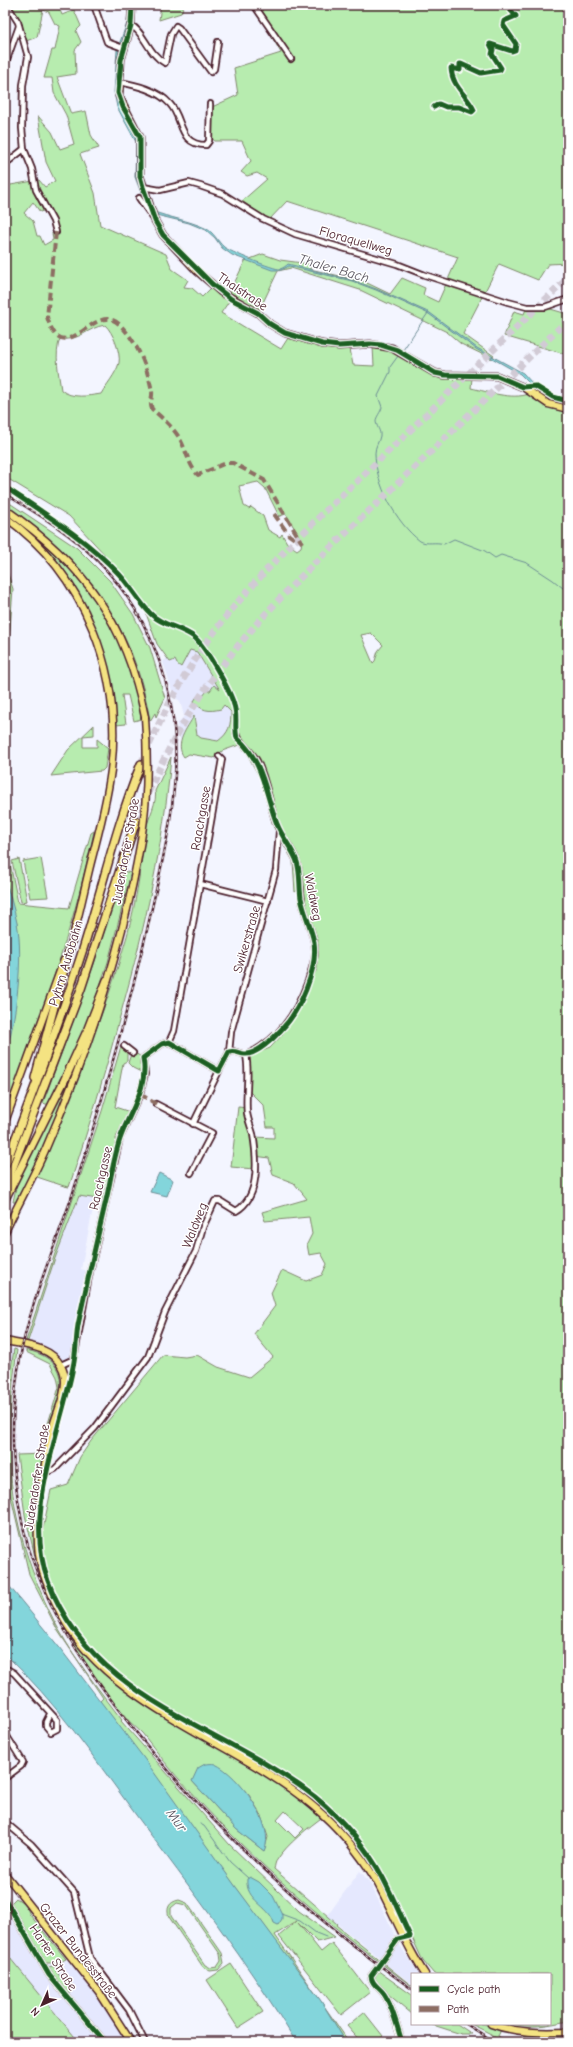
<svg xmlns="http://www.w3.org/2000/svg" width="573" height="2047" font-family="'Comic Neue',sans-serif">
<rect width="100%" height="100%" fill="#f3f5ff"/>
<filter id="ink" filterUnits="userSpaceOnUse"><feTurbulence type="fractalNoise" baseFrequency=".025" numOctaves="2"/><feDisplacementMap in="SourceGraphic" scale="8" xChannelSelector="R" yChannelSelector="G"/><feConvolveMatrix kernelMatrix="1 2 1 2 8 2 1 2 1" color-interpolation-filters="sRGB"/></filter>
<g filter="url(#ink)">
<g fill="#e5e8fe">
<polygon points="190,650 197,652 221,692 204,710 221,710 224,705 231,712 230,724 226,735 218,741 200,738 197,735 195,727 196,719 180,740 177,724 184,716 180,701 174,697 163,662 167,658 170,662 175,660"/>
<polygon points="79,1195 95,1198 81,1269 92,1272 87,1295 82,1295 71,1352 61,1378 58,1369 26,1350 54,1261"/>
<polygon points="5,1348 14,1349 5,1408 6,1476 5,1476"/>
<polygon points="360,1871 370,1883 395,1935 380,1958 327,1916"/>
<polygon points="13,1909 45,1964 58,1964 67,1960 100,1999 125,2042 80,2042 43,2001 5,1954 5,1914"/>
<polygon points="399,1944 419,1974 412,1974 412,1984 382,1961 395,1945"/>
</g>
<g fill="#b7ecaf" stroke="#80866d" fill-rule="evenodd">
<path d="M8,5H58L62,15L74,10L81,26L76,31L81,42L75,50L76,74L57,77L71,114L86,111L91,135L99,148L80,154L95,193L100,225L166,254L172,269L188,280L184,287L192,288L202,297L212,287L230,300L221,313L281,349L288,338L312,345L350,349L353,365L374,366L373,347L387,349L397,354L415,366L441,379L472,378L471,388C489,392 511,400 529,394C539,403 554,411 568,412V2021C543,2026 534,2028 508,2024H550V1974H434L423,1961L383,1875L371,1856L357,1838L317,1798L293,1781L184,1717L163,1707L128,1684L95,1655L77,1633L67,1618L47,1574L41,1539L51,1490L68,1485L80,1457L91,1441L163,1355L185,1357L197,1355L218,1367L249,1377L273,1357L254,1334L275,1306L271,1293L282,1270L306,1281L322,1275L327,1264L321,1253L309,1255L307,1244L312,1234L309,1217L265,1221L262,1212L307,1199L294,1183L273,1175L269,1158L255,1156L254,1169L231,1167L238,1107L248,1108L255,1137L274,1138V1127H267L264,1106L249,1091L248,1057L270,1048L282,1035L297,1011L317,969L318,939L306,912L304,886L295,892L293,861L273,826L260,779L242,744L222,751L214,758L189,754L184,757C174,744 187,728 194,716L197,735L201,738L218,741C229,733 231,725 231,712L224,705L221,709C209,712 201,711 194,701L198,695L202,697L207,691H210L214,685L220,690L197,652L190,650L181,667L177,664L175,660L170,662L157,644L143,605L106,556L69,516L5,477V186L39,180L45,187L55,181L46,162L38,116L52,132L60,149L74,144L66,115L54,93L52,78H44L52,50H55L60,26L55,24L49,12L43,10L37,37L26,41L18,19ZM33,202L40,212L49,209L59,230L52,233L53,240L44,245L40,236H37L33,221L24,213ZM105,325C113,332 121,353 119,363C116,374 106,385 101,394C88,396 72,399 61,390C59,375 54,354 60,339C81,341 86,328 105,325ZM258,482L265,488L279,516L277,517L286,514L302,541L301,547L297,550L287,543L282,534L280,537L268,530L263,516L251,507L249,509L244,506L239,486ZM371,633L383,645L378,651L375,661L373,663L361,635Z"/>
<polygon points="161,5 184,5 181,13 159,20"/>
<polygon points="254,5 568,5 568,263 548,264 538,280 499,264 463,334 494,356 492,359 461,344 447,332 360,290 291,268 278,271 259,311 229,294 245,261 263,254 280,260 310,264 310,269 365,282 390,294 402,278 425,288 423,295 438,302 458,257 287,201 269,220 242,201 267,179 257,173 247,176 241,172 251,161 242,141 215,141 210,137 212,107 238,95 234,68 281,53"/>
<polygon points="547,308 564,313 565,326 568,326 568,355 504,336 514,311 524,314 526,309 546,310"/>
<path d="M5,500L77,548L110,581L133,614L150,648L165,698L156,717L155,713L150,721C135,626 83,558 5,506Z"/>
<path d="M14,519C27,529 41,538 53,549C97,591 135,657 141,719L134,721L128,695H122L126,724L116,725C114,662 90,600 47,552C37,541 25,531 14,521Z"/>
<polygon points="5,565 13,589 5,695"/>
<polygon points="94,725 94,735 83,736 83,747 97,747 97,739 108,748 105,768 102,771 51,776 68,750"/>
<path d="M171,757C164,842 145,927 122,1009C106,1069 89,1128 69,1187L64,1186L34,1176C69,1097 104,1019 127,936C137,900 141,864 146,829C148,818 158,801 155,791Z"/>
<path d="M94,831C75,924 42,1014 9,1103L5,1102V1055L17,924L5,878V838L18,903L69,908L91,833Z"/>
<polygon points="41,858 48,897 30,898 23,861"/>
<polygon points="19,859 27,901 21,902 12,861"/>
<polygon points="123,871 131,873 108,962 95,1000 78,1044 49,1105 43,1103 94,964"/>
<polygon points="121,1046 127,1049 127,1061 123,1063 115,1107 130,1112 104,1200 79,1196 54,1261 28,1341 26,1341 102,1111"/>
<polygon points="81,1050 83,1051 48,1139 18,1202 13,1202 18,1178"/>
<polygon points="135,1053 143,1058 145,1074 133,1068 128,1063 131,1054"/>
<path d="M14,1349L17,1350C12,1387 8,1424 10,1462C12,1519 32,1580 59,1630C77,1662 100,1691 122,1720L121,1721L230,1845L299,1911L335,1937L317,1942L298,1923L321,1952L332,1943L370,1992L341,2015L279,1936L297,1921L275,1935L349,2042H346C313,1988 274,1940 237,1889C191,1826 147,1763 99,1702L103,1698L58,1631L29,1574L6,1476L5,1408Z"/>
<path d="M26,1350C61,1357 67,1379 54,1411C51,1419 48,1424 50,1432L40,1489L36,1561L25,1515L17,1455L44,1454L47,1427L59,1387L57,1377L50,1364L26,1352Z"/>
<path d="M57,1613L65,1625L115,1680L246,1760L324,1816C309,1827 287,1844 277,1860C275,1862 275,1866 274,1869L337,1924L336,1925L412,1986C331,1928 255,1863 188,1789C171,1771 157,1752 142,1733C138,1729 133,1725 129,1721C101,1687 76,1652 57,1613ZM233,1778L249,1795L260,1813L268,1837L264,1851L236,1829L192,1781ZM285,1811L304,1829L295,1838L277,1820Z"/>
<polygon points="16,1898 25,1904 30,1915 66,1959 58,1963 46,1963 12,1905 11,1903"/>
<path d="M179,1900L187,1903L222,1953L224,1963L218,1970L210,1971L203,1967L169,1917C166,1908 169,1902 179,1900ZM177,1903L186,1905L220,1954L221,1961L217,1967L211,1968L205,1965L171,1916V1908Z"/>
<polygon points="5,1952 79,2042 5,2042"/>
<polygon points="231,1964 263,2012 238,2028 207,1980"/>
<polygon points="52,1966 58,1969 56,1971 72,1992 68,1994 50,1970 49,1967"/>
<polygon points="377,1970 412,1995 412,2014 376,1984 373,1980"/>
<polygon points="364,2012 383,2036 376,2042 361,2042 347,2026"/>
<polygon points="430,2024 457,2024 472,2034 461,2034"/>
<polygon points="471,2024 484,2024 501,2030 498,2036 508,2042 500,2042 491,2034"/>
<polygon points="525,2034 568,2036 568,2042 525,2042"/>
</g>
<g fill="#83d5db" stroke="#6c8c95">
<path d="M128,5H130L127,33L119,50L117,96L119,106L138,138L137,177L152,211C170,218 188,220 205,228C214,232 217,241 224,247C228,251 275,270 280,269C283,268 286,266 288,264L352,280L376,289L430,313L477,348L523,373L541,393L552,399L568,403V405H562L541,395L520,374L476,349L429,314L376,290L352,281L289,266L281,270H272L232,255L222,248L215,238L206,230L189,223L160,216L151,212L144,201L135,177L136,142L117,107L114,92L117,50L127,23Z"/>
<path d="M5,878C9,893 14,908 17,923C24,957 16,1022 5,1055Z"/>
<polygon points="159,1173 173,1180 167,1196 150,1192"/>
<path d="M5,1581L59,1647L143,1757L236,1887L321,2001L346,2042H296C248,1963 191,1889 136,1815C95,1759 56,1702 5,1654Z"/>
<path d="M205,1764C208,1764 212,1763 215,1764C238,1774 277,1826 264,1851L236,1829L192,1781L198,1768Z"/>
<path d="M250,1877L259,1882L273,1896L282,1914V1919L278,1925L274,1923C269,1905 245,1901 247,1879Z"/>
</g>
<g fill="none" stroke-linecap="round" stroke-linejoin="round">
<g stroke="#6c8c95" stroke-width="1">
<polyline points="403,350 428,313"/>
<path d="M398,356L390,367V372L378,396L382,407C381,412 376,417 376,421C376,426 381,431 380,436C379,442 375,446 375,453C375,483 396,523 420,541C427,545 436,541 444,544L454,539L485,551L495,558L501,555L527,563L553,580L568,592"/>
<polyline points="200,1824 204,1826 230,1862 248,1878"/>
<polyline points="281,1914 300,1921 316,1933 326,1937"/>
</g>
<g stroke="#d1cad5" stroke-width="7" stroke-dasharray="7 3.5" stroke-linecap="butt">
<path d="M141,764C160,718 183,675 212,635C259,571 320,517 377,462C441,401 504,339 568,278"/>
<path d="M136,821C154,777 175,734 202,694C254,617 323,555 389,492C449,434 508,377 568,320"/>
</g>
<defs>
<g id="minor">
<polyline points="7,5 18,22 28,57 23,85 22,128 24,149 32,169 36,190 53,221 56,232"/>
<polyline points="94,5 107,42 123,48"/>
<polyline points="254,5 291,59"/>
<path d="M131,25C144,32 148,54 165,63L171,34L176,26L179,28L211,72L214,69L218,42"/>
<polyline points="5,65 19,26"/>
<path d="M119,82C136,85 158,90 170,104C184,119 178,145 206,145L209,141L210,104"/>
<polyline points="5,99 5,106"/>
<polyline points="5,164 24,149"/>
<polyline points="143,187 160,190 189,183 200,186 223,194 263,219 295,234 397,264 425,275 508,302 527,307 545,307 568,299"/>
<polyline points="139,198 153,218"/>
<path d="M236,732C238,742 251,750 257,761C267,781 269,804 277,825C282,837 291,847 296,859C301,871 300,888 302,901C305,918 315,934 315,951C315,961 311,971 308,981C296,1014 279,1040 246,1055"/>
<polyline points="200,884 268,901"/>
<polyline points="169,1042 174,1031 222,759 219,756"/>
<polyline points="124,1046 133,1053"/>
<polyline points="229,1052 233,1051 246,1055"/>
<polyline points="156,1104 212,1133 191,1173"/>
<polyline points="193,1124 219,1071"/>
<polyline points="61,1365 74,1359 89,1276 120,1138 140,1094 145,1074 143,1058 162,1044 169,1042 219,1071 229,1052 231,1032 276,870 279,831"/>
<path d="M45,1474L55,1469L95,1428L148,1357L165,1312L196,1251L203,1227L215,1201H220L236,1211C261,1197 257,1158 253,1134C251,1127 248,1120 247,1113C245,1094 250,1074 246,1055"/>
<polyline points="5,1668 14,1673 57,1720 57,1729 51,1732 46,1726 46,1722 50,1714"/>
<polyline points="5,1733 23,1762 21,1766 5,1778"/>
<polyline points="5,1822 31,1844 74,1892 90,1958 129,2010 145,2042"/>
<polyline points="5,1899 49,1975 105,2042"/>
<path d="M402,2042C397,2027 393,2007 384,1994C379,1987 372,1985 371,1976L398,1939L404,1938"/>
</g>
<g id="major">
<polyline points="132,5 131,25 121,60 119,96 140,137 140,176 155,221 163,235 196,270 221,292 258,313 270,324 285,333 322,344 339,346 370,344 392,348 435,373 445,375 497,376 523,387 548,404 568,409"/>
<path d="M5,509C84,564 126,622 145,717"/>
<path d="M5,517C85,574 123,674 111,770C107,801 99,832 91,862C86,882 82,901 77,921C74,930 73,941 69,950"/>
<polyline points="5,1122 64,960"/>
<path d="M5,1232C18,1204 34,1176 46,1148C89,1049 123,947 141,840"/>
<path d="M5,1341C24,1345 51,1346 61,1366C64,1371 65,1377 65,1382C65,1396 58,1410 54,1423C45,1459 36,1508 38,1545C39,1570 51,1594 62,1616C110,1707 238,1742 313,1806C338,1827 359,1852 376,1880C393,1911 405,1945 425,1974"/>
<polyline points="5,1874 99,1992 131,2042"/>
<path d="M491,2024C515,2033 542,2033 568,2032"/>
</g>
<g id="highway">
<polyline points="35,1078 70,947"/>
<path d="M5,1166C33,1093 60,1021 84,946C103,885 117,823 141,764"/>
<polyline points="5,1188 81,989 136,821"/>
<polyline points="5,1199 64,1081 87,1031 107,980"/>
</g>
</defs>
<use href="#minor" stroke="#4a1f2b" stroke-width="8"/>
<use href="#major" stroke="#4a1f2b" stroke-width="9"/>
<use href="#highway" stroke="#4a1f2b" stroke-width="10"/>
<use href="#minor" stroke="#fff" stroke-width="4.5"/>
<use href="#major" stroke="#f4e382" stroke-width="6"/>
<use href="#highway" stroke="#f4e382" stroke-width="7"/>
<defs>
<g id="rail">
<path d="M5,494C33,511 60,527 84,548C149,605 180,691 175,775C172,827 158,880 147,930C125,1021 100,1110 71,1199C54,1248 33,1297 22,1348C10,1405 10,1465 22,1522C38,1597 80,1660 127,1721C208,1824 305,1913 412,1989"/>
<polyline points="466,2024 495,2042"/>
</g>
</defs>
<use href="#rail" stroke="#4a1f2b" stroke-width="2.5"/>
<use href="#rail" stroke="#fff" stroke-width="1" stroke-dasharray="3" stroke-linecap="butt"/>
<defs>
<path id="major-bridge" d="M141,840C148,799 148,759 145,717"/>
</defs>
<use href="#major-bridge" stroke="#4a1f2b" stroke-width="9" stroke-linecap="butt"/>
<use href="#major-bridge" stroke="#f4e382" stroke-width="6"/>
<g stroke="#8d6e63" stroke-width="4" stroke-dasharray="8 4" stroke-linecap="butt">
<path d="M56,232L47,317C64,373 94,300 119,324C137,341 147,367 152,391C153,398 149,402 152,409C162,418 173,427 180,439C187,452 188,464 198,475L226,463H233L264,480L302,543"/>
<polyline points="274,514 289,535 297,541"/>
<polyline points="140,1094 156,1104"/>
</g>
<defs>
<g id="cycleway">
<polyline points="132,5 131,25 121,60 118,93 123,107 140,137 140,176 143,187 155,221 163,235 212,284 231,299 258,313 270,324 285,333 322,344 339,346 370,344 381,345 397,350 435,373 445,375 497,376 523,387 535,386 553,397 568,401"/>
<path d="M434,107L439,104L446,107H459L472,112L474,110C467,95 452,87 451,68L460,70V64H461L481,73L500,70L501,68L492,54L493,50L490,44L512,51L515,50L516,44L503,25L504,21L516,16L506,5"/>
<path d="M5,487C45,514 86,539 119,574C130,586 138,600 149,612C160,625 181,627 194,637C205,646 230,690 234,705C238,716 234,727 237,738C264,761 265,794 277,824C282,837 291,847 296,859C301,870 299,886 301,898C304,913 311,927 314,942C318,969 300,1011 281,1030C274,1038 257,1054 246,1054C241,1055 236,1050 229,1052L219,1071L169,1042L162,1044L143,1058C149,1088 129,1112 120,1139C114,1157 111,1177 107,1196C97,1239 87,1282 78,1325C76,1339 76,1354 73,1367C60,1434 23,1513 48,1581C93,1702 223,1725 315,1797C340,1817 368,1849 383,1878C393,1897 401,1917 410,1936L398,1939L371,1976C372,1985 379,1987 384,1994C393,2007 397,2027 402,2042"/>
<polyline points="5,1899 49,1975 105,2042"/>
</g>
</defs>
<use href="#cycleway" stroke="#fff" stroke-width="8"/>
<use href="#cycleway" stroke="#1b5e20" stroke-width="5"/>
</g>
</g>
<g text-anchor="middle" stroke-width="3" stroke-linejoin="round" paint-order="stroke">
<g font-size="13" fill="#4a1f2b" stroke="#fff">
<text transform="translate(356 240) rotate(16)" y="5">Floraquellweg</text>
<text transform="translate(243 291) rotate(34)" y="5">Thalstraße</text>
<text transform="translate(200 818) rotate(-80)" y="5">Raachgasse</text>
<text transform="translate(125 851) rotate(-80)" y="5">Judendorfer Straße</text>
<text transform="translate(314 897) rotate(79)" y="5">Waldweg</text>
<text transform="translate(246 939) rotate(-74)" y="5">Swikerstraße</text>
<text transform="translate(65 963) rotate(-73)" y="5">Pyhrn Autobahn</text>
<text transform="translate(100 1178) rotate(-77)" y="5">Raachgasse</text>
<text transform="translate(194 1225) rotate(-68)" y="5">Waldweg</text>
<text transform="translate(36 1477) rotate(-81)" y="5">Judendorfer Straße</text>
<text transform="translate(79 1950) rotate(52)" y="5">Grazer Bundesstraße</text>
<text transform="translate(54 1957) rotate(57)" y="5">Harter Straße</text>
</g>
<g font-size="14" font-style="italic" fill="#5b5660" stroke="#fff">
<text transform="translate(334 268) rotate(16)" y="5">Thaler Bach</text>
<text transform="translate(177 1820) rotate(54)" y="5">Mur</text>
</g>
</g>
<rect width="573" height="2047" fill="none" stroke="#fff" stroke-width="20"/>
<rect x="10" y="10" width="553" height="2027" fill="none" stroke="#4a1f2b" stroke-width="1.5" filter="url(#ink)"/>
<rect x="411" y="1973" width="140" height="52" fill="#ffffff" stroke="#b7a5aa"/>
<rect x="419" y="1986" width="20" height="6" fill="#1b5e20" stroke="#b7a5aa"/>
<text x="447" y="1993" font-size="12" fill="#4a1f2b">Cycle path</text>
<rect x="419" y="2006" width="20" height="6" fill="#8d6e63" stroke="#b7a5aa"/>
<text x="447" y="2013" font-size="12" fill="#4a1f2b">Path</text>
<g transform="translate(42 2005) rotate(225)" stroke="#ffffff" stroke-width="3" paint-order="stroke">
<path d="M0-3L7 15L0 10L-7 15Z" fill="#4a1f2b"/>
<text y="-6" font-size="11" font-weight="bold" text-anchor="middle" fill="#4a1f2b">N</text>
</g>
</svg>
